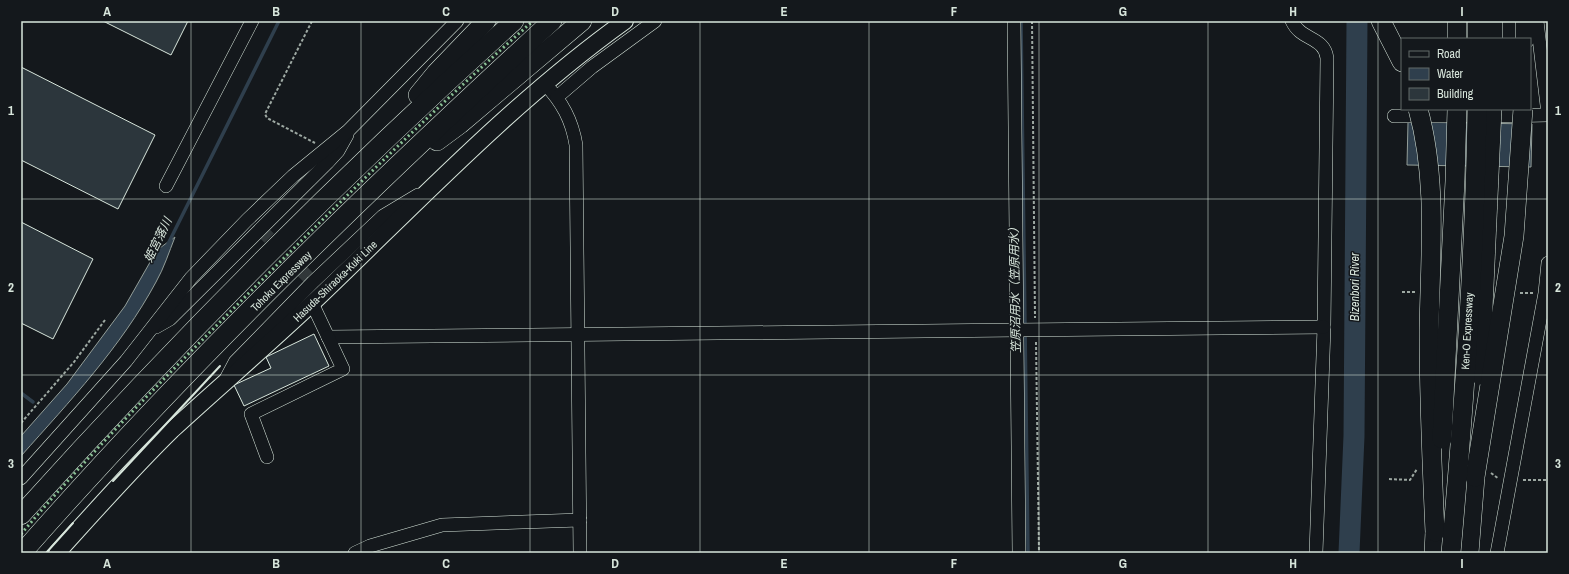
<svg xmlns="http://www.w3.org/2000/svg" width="1569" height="574" font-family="'Archivo Narrow','Noto Sans JP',sans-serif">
<rect width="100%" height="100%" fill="#14181c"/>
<g fill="#2f3f4d" stroke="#939e99">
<polygon points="1408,122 1532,124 1531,167 1407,165"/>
<path d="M175,237C169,252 164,268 156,282C121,347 70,401 21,456V436L67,384L125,306L157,250Z"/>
</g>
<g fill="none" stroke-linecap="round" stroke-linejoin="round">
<g stroke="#2f3f4d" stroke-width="3.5">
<polyline points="1021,21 1028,553"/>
<polyline points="167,246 279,21"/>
<polyline points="21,393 33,402"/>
</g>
<polyline stroke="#2f3f4d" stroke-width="21" points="1349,553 1354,436 1357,21"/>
</g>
<g fill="#2c363c" stroke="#d8e6dc">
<polygon points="103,21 188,21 171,55"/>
<polygon points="21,67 155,135 118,209 21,160"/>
<polygon points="21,222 93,259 53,339 21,323"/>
<polygon points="314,334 329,366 244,406 234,385 271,368 266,357"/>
</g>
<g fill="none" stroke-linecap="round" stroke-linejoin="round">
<polyline stroke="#313739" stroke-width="13" stroke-dasharray="13 6" stroke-linecap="butt" points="260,229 313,282"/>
<defs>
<g id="minor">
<polyline points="1014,21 1019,553"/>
<path d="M1292,21C1301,41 1324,36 1327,58L1324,327L1316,553"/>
<polyline points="1537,21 1548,114"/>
<path d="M545,84C562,102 572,120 576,145L580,553"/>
<polyline points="557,97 592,67 655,21"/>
<polyline points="1394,116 1464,116"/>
<polyline points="1484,116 1548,115"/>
<polyline points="166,186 252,21"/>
<polyline points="312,303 328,337 1324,327"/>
<polyline points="156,327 170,319 327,163 338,151 347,135"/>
<polyline points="227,377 235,362 313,282 383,216 418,195"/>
<polyline points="267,457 251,414 343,369 328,337"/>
<polyline points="21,478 126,361 191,278 247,220 293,176 348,131 457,21"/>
<polyline points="355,553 370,546 442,525 580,520"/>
<polyline points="1497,553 1545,293 1548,263"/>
</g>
<path id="major" d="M57,553C95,511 132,469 172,430C222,384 274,340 323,293C420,200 515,100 625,21"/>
<g id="highway">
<polyline points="1381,21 1402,62"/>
<polyline points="1457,21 1457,39"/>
<polyline points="1477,21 1477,39"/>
<polyline points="1493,39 1493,21"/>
<polyline points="1525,39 1525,21"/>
<polyline points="418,95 436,73 486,21"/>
<polyline points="437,141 460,124 582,21"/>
<path d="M21,515C177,342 341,177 514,21"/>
<path d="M22,553C187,365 368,190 552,21"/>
<polyline points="1434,553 1435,532"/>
<polyline points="1469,553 1475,477"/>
</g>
</defs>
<use href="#minor" stroke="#d8e6dc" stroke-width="14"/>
<use href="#major" stroke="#d8e6dc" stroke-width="18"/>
<use href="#highway" stroke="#d8e6dc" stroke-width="20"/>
<g stroke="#9da8a2" stroke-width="2" stroke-dasharray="3 2" stroke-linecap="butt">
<polyline points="312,21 265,114 267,118 315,143"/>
<polyline points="1032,21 1035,318"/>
<polyline points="1402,292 1415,292"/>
<polyline points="1520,293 1533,293"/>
<polyline points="1036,342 1039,553"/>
<polyline points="21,423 74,362 105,320"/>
<polyline points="1491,473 1499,479"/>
<polyline points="1389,479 1410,480 1417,469"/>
<polyline points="1523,480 1548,480"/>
</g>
<use href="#minor" stroke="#14181c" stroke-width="13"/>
<use href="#major" stroke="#14181c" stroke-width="16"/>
<use href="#highway" stroke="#14181c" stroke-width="19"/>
<defs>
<g id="highway-bridge">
<path d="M1418,109C1438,181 1430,258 1429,332C1429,399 1432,466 1435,532"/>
<polyline points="1480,375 1492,109"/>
<polyline points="1442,439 1455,181 1457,109"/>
<polyline points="1475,477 1514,236 1523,109"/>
<path d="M1451,553C1464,405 1475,257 1477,109"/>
</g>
</defs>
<use href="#highway-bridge" stroke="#d8e6dc" stroke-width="20" stroke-linecap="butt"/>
<use href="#highway-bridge" stroke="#14181c" stroke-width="19"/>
<path stroke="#8ac095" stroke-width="3" stroke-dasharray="2 3" stroke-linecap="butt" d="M21,534C96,446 179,363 262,280C350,192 439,104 533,21"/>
<g stroke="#d8e6dc" stroke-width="2">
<polyline points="113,481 220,366"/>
<polyline points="46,553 73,523"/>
</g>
</g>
<path fill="none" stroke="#d8e6dc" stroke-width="1" stroke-opacity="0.55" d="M191,21V553M361,21V553M530,21V553M700,21V553M869,21V553M1039,21V553M1208,21V553M1378,21V553M21,199H1548M21,375H1548"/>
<g text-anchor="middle" stroke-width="3" stroke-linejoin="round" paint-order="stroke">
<g font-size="11" fill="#d8e6dc" stroke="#14181c">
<text transform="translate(281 281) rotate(-45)" y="4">Tohoku Expressway</text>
<text transform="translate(335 281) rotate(-44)" y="4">Hasuda-Shiraoka-Kuki Line</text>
<text transform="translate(1467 331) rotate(-87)" y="4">Ken-O Expressway</text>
</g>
<g font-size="12" font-style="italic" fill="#d8e6dc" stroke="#14181c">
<text transform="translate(158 240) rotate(-64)" y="4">姫宮落川</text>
<text transform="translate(1015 287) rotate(-91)" y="4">笠原沼用水（笠原用水）</text>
<text transform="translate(1355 287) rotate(-90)" y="4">Bizenbori River</text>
</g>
</g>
<rect width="1569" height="574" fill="none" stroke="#14181c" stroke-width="44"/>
<rect x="1401" y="38" width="130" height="72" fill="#14181c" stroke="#626a69"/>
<rect x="1409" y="51" width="20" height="6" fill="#14181c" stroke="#626a69"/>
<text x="1437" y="58" font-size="12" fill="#d8e6dc">Road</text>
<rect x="1409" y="68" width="20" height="12" fill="#2f3f4d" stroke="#626a69"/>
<text x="1437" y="78" font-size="12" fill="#d8e6dc">Water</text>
<rect x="1409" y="88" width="20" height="12" fill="#2c363c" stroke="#626a69"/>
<text x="1437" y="98" font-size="12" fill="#d8e6dc">Building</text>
<rect x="22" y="22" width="1525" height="530" fill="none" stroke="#d8e6dc" stroke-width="1.5"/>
<g font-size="13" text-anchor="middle" font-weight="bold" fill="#d8e6dc">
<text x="107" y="16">A</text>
<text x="276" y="16">B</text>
<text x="446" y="16">C</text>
<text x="615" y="16">D</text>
<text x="784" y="16">E</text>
<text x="954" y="16">F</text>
<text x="1123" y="16">G</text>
<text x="1293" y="16">H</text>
<text x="1462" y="16">I</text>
<text x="11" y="115">1</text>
<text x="1558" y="115">1</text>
<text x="11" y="292">2</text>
<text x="1558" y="292">2</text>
<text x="11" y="468">3</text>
<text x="1558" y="468">3</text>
<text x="107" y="568">A</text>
<text x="276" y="568">B</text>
<text x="446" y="568">C</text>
<text x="615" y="568">D</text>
<text x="784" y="568">E</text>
<text x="954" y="568">F</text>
<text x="1123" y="568">G</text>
<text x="1293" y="568">H</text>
<text x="1462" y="568">I</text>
</g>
</svg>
